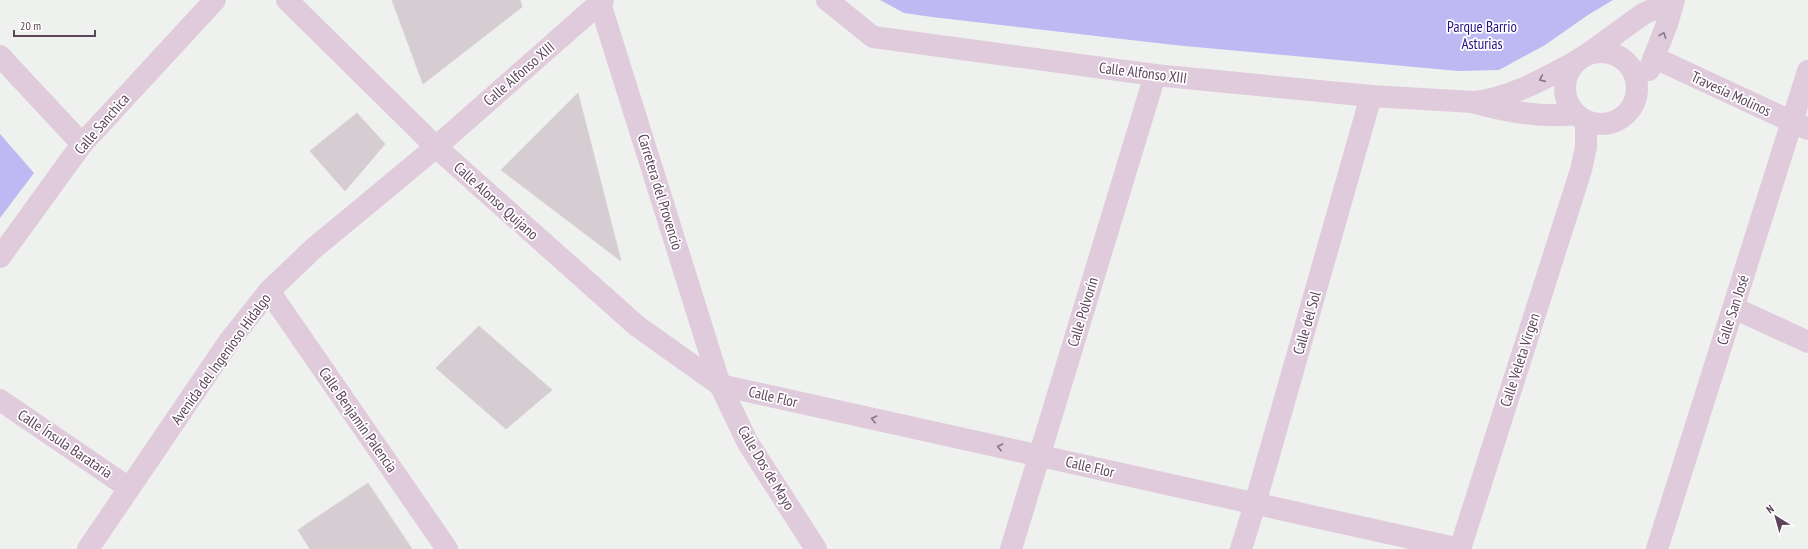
<svg xmlns="http://www.w3.org/2000/svg" width="1808" height="549" font-family="'PT Sans Narrow',sans-serif">
<rect width="100%" height="100%" fill="#eff1ee"/>
<g fill="#beb9f2">
<polygon points="880,0 1613,0 1588,15 1545,45 1499,70 1458,71 1174,45 932,17 904,13"/>
<polygon points="0,134 34,173 0,218"/>
</g>
<g fill="#d6cdd3" stroke="#dad1d7">
<polygon points="392,0 520,0 522,7 423,84"/>
<polygon points="578,93 621,261 501,170"/>
<polygon points="357,113 385,144 345,191 310,151"/>
<polygon points="479,326 552,390 506,429 436,368"/>
<polygon points="368,483 412,549 310,549 298,530"/>
</g>
<g fill="none" stroke-linecap="round" stroke-linejoin="round">
<g stroke="#dfcbdc" stroke-width="22">
<polyline points="287,0 436,147 637,326 720,385 1460,549"/>
<path d="M827,0L873,37L1155,75L1371,96L1473,102C1508,99 1546,78 1577,61"/>
<circle cx="1601" cy="88" r="36"/>
<polyline points="1588,54 1643,14 1673,0"/>
<polyline points="0,56 82,144"/>
<polyline points="1655,58 1808,129"/>
<polyline points="1649,70 1667,24 1674,0"/>
<path d="M1476,103C1510,112 1541,118 1576,114"/>
<polyline points="0,257 82,144 215,0"/>
<polyline points="269,291 447,549"/>
<polyline points="1734,308 1808,342"/>
<polyline points="0,400 129,488"/>
<polyline points="88,549 230,340 269,291 313,249 436,147 603,0"/>
<polyline points="1011,549 1155,75"/>
<polyline points="1241,549 1255,504 1371,96"/>
<polyline points="1460,549 1581,170 1586,147 1586,121"/>
<polyline points="1657,549 1808,71"/>
</g>
<polyline stroke="#dfcbdc" stroke-width="22" points="599,0 720,385 748,443 816,549"/>
</g>
<defs><path id="oneway-chevron" d="M-2-3.5L2.5 0L-2 3.5" fill="none" stroke-width="1.6" stroke-linecap="round" stroke-linejoin="round"/></defs>
<g stroke="#8a7487">
<use href="#oneway-chevron" transform="translate(1663 35) rotate(-69)"/>
<use href="#oneway-chevron" transform="translate(1542 79) rotate(156)"/>
<use href="#oneway-chevron" transform="translate(874 419) rotate(-167)"/>
<use href="#oneway-chevron" transform="translate(1000 447) rotate(-167)"/>
</g>
<g text-anchor="middle" stroke-width="3.5" stroke-linejoin="round" paint-order="stroke">
<g font-size="15" fill="#271183" stroke="#fff">
<text x="1482" y="32">Parque Barrio<tspan x="1482" dy="17">Asturias</tspan></text>
</g>
<g font-size="15" fill="#5d4559" stroke="#fff">
<text transform="translate(1143 73) rotate(7)" y="5">Calle Alfonso XIII</text>
<text transform="translate(519 74) rotate(-41)" y="5">Calle Alfonso XIII</text>
<text transform="translate(1731 94) rotate(25)" y="5">Travesía Molinos</text>
<text transform="translate(102 124) rotate(-49)" y="5">Calle Sanchica</text>
<text transform="translate(660 192) rotate(73)" y="5">Carretera del Provencio</text>
<text transform="translate(496 201) rotate(42)" y="5">Calle Alonso Quijano</text>
<text transform="translate(1733 310) rotate(-72)" y="5">Calle San José</text>
<text transform="translate(1083 312) rotate(-73)" y="5">Calle Polvorín</text>
<text transform="translate(1307 323) rotate(-74)" y="5">Calle del Sol</text>
<text transform="translate(221 359) rotate(-54)" y="5">Avenida del Ingenioso Hidalgo</text>
<text transform="translate(1520 360) rotate(-72)" y="5">Calle Veleta Virgen</text>
<text transform="translate(773 397) rotate(13)" y="5">Calle Flor</text>
<text transform="translate(358 420) rotate(55)" y="5">Calle Benjamín Palencia</text>
<text transform="translate(65 444) rotate(34)" y="5">Calle Ínsula Barataria</text>
<text transform="translate(1090 467) rotate(13)" y="5">Calle Flor</text>
<text transform="translate(766 468) rotate(59)" y="5">Calle Dos de Mayo</text>
</g>
</g>
<g transform="translate(1776 517) rotate(323)" stroke="#ffffff" stroke-width="3" paint-order="stroke">
<path d="M0-3L7 15L0 10L-7 15Z" fill="#5d4559"/>
<text y="-6" font-size="11" font-weight="bold" text-anchor="middle" fill="#5d4559">N</text>
</g>
<path d="M14 30v6h81v-6" fill="none" stroke="#5d4559" stroke-width="2"/>
<text x="20" y="30" font-size="12" fill="#5d4559" stroke="#ffffff" stroke-width="3" paint-order="stroke">20 m</text>
</svg>
